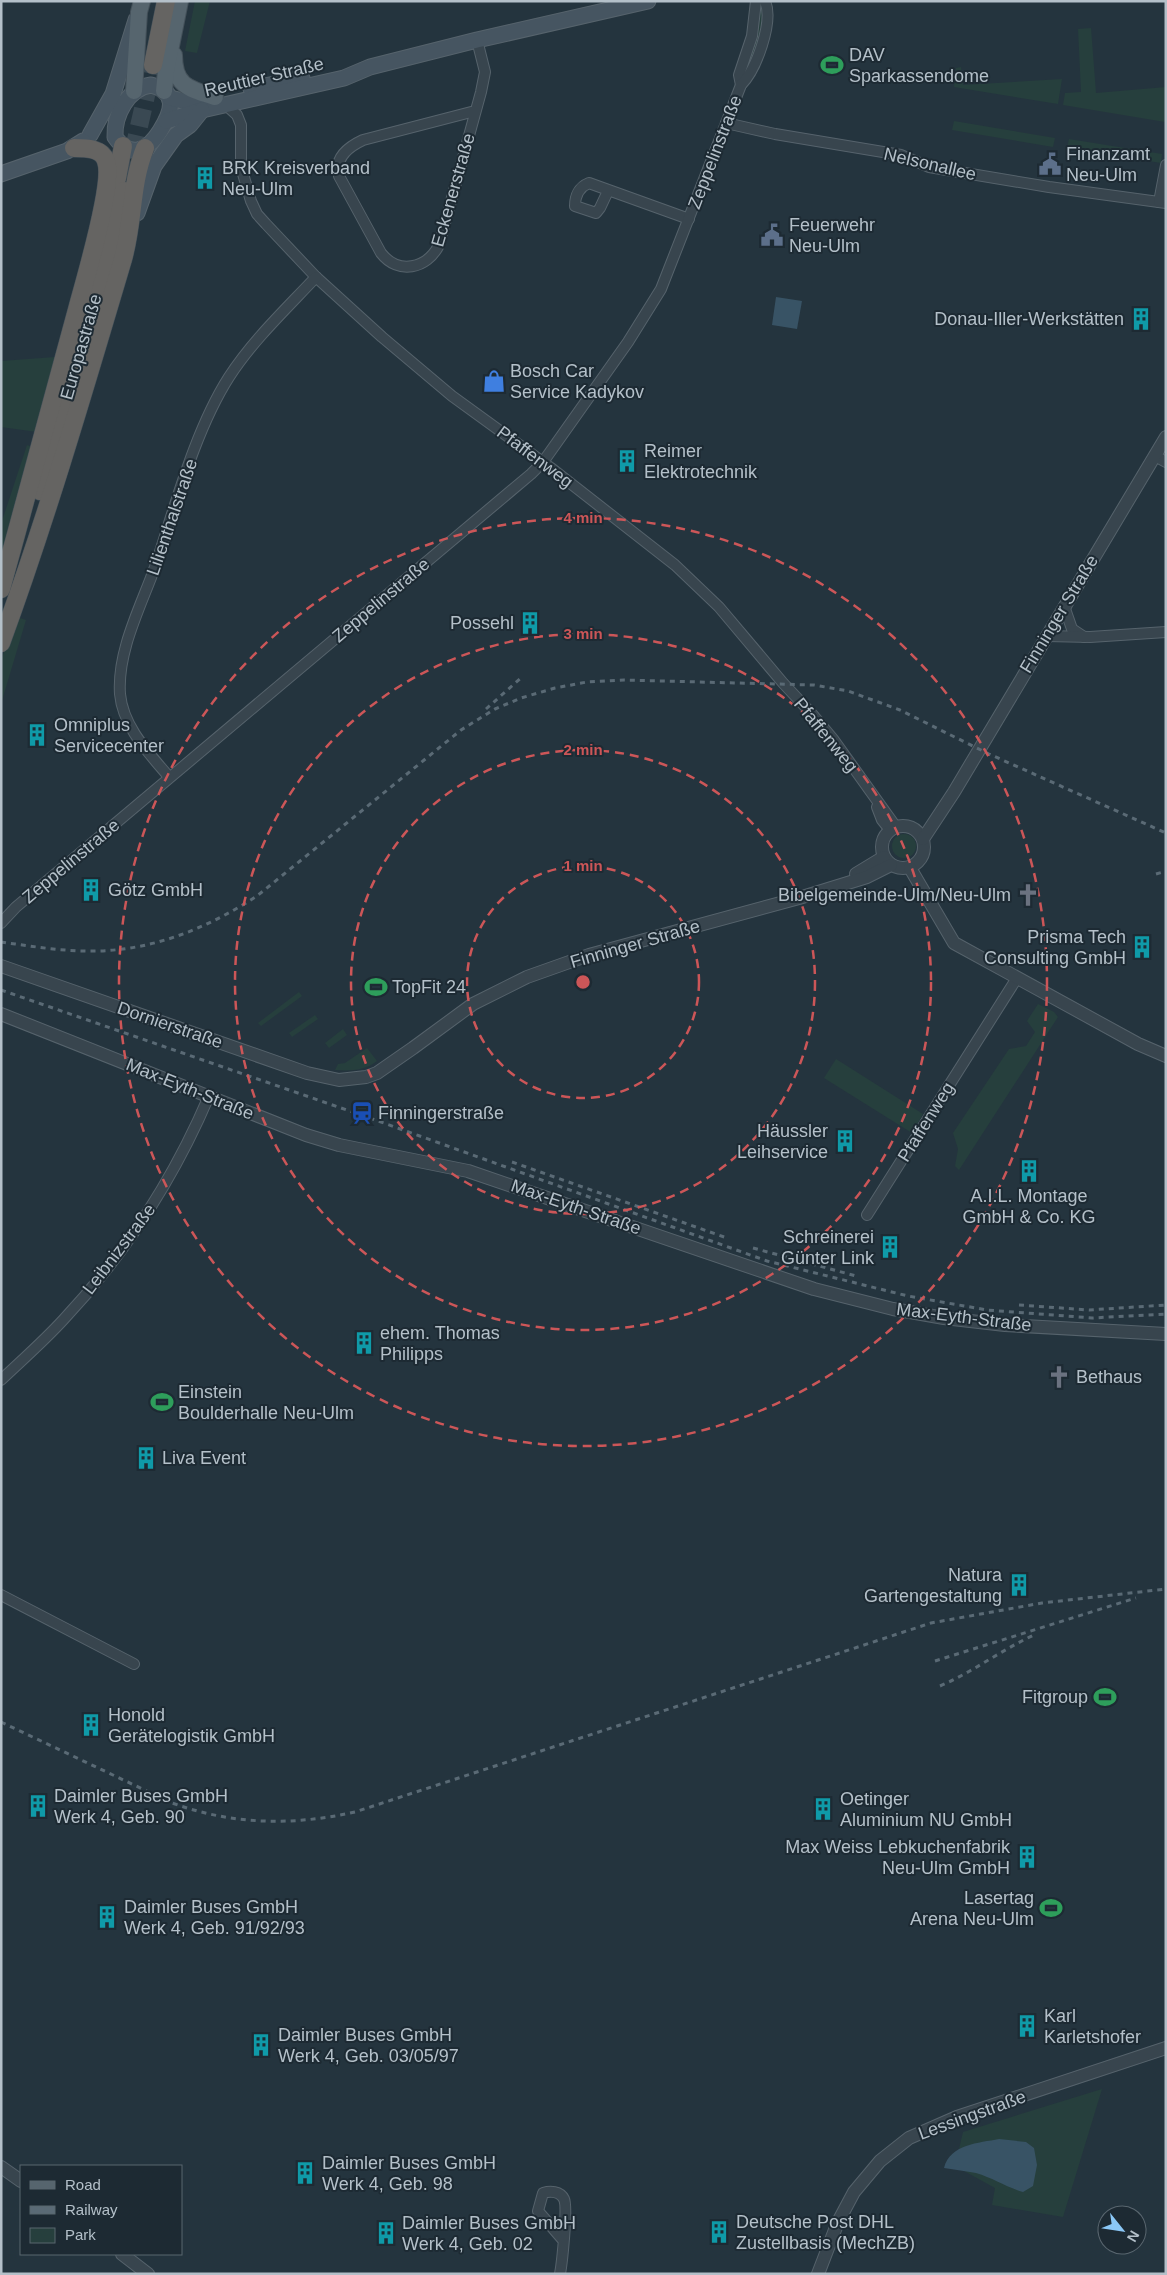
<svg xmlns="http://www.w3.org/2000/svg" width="1167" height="2275" font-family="Arial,sans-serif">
<rect width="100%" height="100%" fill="#24343e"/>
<g fill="#263f3d">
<polygon points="195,1 210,1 197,53 185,51"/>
<polygon points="756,8 766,8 764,30 745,77"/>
<polygon points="1091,28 1096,93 1166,87 1165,122 1063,105 1065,93 1081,92 1078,29"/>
<polygon points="961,67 963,85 1062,79 1058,104 954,87 956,68"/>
<polygon points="954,121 1055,138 1053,147 952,130"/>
<polygon points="1069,139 1162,154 1161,163 1067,148"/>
<polygon points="55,357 37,432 1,427 1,361"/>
<polygon points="27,445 35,448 1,570 1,524"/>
<polygon points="17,617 26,620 1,704 1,660"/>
<circle cx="904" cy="846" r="12"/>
<polygon points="299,992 302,996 261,1026 258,1023"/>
<polygon points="1038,1004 1054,1012 1058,1017 959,1170 955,1166 958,1149 953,1133 1009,1049 1026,1046 1035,1032 1027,1021"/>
<polygon points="315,1015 318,1019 292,1037 289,1033"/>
<polygon points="343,1029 347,1035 329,1048 325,1043"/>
<path d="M367,1048L377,1061C364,1071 351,1071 335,1070L338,1064L345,1063Z"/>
<polygon points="836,1059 923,1114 912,1133 824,1078"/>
<polygon points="1102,2089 1063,2217 992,2205 995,2188 955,2166 963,2132"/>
</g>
<g fill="#385365">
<polygon points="776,297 802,301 797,329 772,325"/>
<path d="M999,2139L1026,2142L1034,2148L1037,2165L1033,2186L1023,2192C1006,2187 993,2178 976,2173C966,2171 955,2170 944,2168C950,2144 979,2143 999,2139Z"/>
</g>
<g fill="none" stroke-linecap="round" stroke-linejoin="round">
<polyline stroke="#3a4953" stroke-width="18" stroke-dasharray="18 9" stroke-linecap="butt" points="127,179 153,65"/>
<defs>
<g id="minor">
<polyline points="741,85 739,75 752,36 756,1"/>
<polyline points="226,105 237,115 241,125 241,167 251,201 257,214 266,224 316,277 382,337 452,396 551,468 675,565 719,607 783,683 813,715 833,739 896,827"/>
<path d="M475,111L363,140C348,147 334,158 339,176L381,253C398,275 427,269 439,245L481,92L485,72L477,40"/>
<polyline points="726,123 775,134 901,155 929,167 1049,187 1166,203"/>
<path d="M608,191L600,208L596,213L575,206C575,196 579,187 589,183L689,219"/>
<polyline points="1159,202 1166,165"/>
<polyline points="1155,456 1166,462"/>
<polyline points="1064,606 1072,629 1084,637"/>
<polyline points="1047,636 1090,637 1166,632"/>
<path d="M169,777C149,753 123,727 120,694C117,651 141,606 155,567C175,507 195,430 229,377C253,340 286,309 316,277"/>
<polyline points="877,807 882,820 890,830"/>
<path d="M1,923L16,907L531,474L543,462L628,342L661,289L741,85C756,70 774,22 765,1"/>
<polyline points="867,1215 1017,978"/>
<path d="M1,1380C22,1360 44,1341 64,1319C125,1254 174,1178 209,1096"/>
<polyline points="1,1595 134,1664"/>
<path d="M560,2274C562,2263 568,2207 564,2199C560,2191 550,2191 543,2193L538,2211L563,2240"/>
</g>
<g id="tertiary">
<circle cx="903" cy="847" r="21"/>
<polyline points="923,839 954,792 1166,437"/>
<polyline points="910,868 954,943 1138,1044 1166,1056"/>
<polyline points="856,874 884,857"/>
<polyline points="1,966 307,1073 339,1080 366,1077 377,1073 413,1048 473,1004 527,977 589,955 799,898 867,877 891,865"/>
<polyline points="1,1014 306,1135 339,1145 468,1171 814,1289 893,1309 944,1318 1005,1325 1166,1334"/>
<polyline points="1,2167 21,2181"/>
<polyline points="122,2254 148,2274"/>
<polyline points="818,2274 838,2222 854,2192 880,2161 909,2138 957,2117 1166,2048"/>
</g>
<g id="secondary">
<path d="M151,85C179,92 172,112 160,131C148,150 131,160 115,137C114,115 128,88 151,85Z"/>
<polyline points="251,89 302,78"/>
<polyline points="170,98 183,101 214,97"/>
<polyline points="166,121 202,110 344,78 370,67 477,40 648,1"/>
<polyline points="90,135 113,94 136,20"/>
<polyline points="1,174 67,151 83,141"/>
<polyline points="137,213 154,166 176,135 190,125 202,110"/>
</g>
<g id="primary">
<path d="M174,55C174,86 189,89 215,97"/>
<polyline points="134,91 139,12 142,1"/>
<polyline points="164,91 166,71 180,1"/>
</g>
<g id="trunk">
<polyline points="153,65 166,1"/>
<polyline points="113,187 117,178 123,146"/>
<polyline points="40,491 124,191"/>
<path d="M1,589C27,495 52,401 78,306C85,280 114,182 106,161C102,148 86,148 74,148"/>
<path d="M1,643C47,517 85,387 123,259C134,220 130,186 145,148"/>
</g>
</defs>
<use href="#minor" stroke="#56636c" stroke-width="12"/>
<use href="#tertiary" stroke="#56636c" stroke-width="14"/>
<use href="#secondary" stroke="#56636c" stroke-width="17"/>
<use href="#primary" stroke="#44515a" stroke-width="18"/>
<use href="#trunk" stroke="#435059" stroke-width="19"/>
<use href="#minor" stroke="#38454e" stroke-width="10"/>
<use href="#tertiary" stroke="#38454e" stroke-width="12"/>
<use href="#secondary" stroke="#465561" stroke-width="15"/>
<use href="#primary" stroke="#56656e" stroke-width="16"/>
<use href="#trunk" stroke="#656462" stroke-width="18"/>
<g stroke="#5a6a75" stroke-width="3" stroke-dasharray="5 5" stroke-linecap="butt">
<polyline points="486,709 522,677"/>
<polyline points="1156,874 1166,871"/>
<path d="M1,942C30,946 59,951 88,951C150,952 206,929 257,896L461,730L495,709L521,698L555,688L587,682L624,680L814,685L848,691L900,710L989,754L1166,833"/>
<polyline points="1,990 367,1117 767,1261 908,1296 987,1310 1092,1318 1166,1314"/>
<polyline points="512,1162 727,1238"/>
<polyline points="753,1248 856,1276"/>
<polyline points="1019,1305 1089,1310 1166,1305"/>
<polyline points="935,1661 1136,1598"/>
<path d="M940,1686C973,1672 1001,1650 1034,1635"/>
<path d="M1,1722L172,1803C233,1825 292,1826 355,1812L931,1623L1042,1603L1166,1589"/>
</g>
</g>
<g fill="none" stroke="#cc5658" stroke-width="2.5" stroke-dasharray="9 6">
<circle cx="583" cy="982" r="116"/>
<circle cx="583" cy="982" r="232"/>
<circle cx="583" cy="982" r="348"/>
<circle cx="583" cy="982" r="464"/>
</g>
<defs>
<symbol id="stadium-bare" viewBox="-9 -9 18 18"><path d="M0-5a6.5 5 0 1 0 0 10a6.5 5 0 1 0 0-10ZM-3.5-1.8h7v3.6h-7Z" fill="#2e9e5b" stroke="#1d2a33" stroke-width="2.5" paint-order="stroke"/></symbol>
<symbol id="civic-bare" viewBox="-9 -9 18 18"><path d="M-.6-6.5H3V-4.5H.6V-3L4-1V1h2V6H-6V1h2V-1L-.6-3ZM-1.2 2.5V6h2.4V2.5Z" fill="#5c6f8a" stroke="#1d2a33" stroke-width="2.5" paint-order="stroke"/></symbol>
<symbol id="building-bare" viewBox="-9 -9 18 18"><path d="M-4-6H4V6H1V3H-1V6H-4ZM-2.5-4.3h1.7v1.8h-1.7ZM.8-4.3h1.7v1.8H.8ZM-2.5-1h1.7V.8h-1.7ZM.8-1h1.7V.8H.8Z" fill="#0f9aa8" stroke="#1d2a33" stroke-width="2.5" paint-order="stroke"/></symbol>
<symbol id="shop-bare" viewBox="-9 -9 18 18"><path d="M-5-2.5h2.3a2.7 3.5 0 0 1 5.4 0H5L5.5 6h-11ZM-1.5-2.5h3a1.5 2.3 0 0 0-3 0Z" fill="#3f7fe0" stroke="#1d2a33" stroke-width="2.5" paint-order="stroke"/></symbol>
<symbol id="church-bare" viewBox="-9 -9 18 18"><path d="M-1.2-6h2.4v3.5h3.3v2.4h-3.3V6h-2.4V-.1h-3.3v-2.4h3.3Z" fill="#6b7280" stroke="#1d2a33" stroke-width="2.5" paint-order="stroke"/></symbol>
<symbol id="station-bare" viewBox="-9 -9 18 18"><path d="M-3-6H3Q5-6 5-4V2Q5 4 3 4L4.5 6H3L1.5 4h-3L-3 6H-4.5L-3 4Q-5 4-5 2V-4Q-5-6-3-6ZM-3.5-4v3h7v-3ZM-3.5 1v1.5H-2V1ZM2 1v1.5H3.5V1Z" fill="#1a4fb4" stroke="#1d2a33" stroke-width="2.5" paint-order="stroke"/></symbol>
</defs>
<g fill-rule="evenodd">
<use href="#stadium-bare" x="816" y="49" width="32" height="32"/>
<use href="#civic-bare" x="1034" y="148" width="32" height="32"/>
<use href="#building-bare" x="189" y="162" width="32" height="32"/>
<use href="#civic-bare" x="756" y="219" width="32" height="32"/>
<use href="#building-bare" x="1125" y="303" width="32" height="32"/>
<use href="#shop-bare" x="478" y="365" width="32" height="32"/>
<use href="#building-bare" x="611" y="445" width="32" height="32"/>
<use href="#building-bare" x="514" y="607" width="32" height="32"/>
<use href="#building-bare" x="21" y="719" width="32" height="32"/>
<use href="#building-bare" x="75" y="874" width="32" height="32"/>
<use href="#church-bare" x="1012" y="879" width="32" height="32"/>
<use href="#building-bare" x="1126" y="931" width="32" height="32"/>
<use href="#stadium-bare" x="360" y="971" width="32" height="32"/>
<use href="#station-bare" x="346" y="1097" width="32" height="32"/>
<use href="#building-bare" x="829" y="1125" width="32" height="32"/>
<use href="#building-bare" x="1013" y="1155" width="32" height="32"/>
<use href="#building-bare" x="874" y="1231" width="32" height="32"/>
<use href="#building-bare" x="348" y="1327" width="32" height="32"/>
<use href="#church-bare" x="1043" y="1361" width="32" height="32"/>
<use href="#stadium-bare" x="146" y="1386" width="32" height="32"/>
<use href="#building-bare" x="130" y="1442" width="32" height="32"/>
<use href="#building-bare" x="1003" y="1569" width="32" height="32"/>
<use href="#stadium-bare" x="1089" y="1681" width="32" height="32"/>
<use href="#building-bare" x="75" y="1709" width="32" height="32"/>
<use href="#building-bare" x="22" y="1790" width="32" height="32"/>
<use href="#building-bare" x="807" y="1793" width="32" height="32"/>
<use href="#building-bare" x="1011" y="1841" width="32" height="32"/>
<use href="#stadium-bare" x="1035" y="1892" width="32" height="32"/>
<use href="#building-bare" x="91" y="1901" width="32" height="32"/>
<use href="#building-bare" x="1011" y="2010" width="32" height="32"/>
<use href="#building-bare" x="245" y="2029" width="32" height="32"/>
<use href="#building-bare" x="289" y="2157" width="32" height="32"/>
<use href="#building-bare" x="703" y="2216" width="32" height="32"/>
<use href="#building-bare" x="370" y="2217" width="32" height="32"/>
</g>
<g text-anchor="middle" stroke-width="4" stroke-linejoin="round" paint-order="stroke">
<g font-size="18" fill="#b4c0c9" stroke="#1d2a33" text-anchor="start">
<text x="849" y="61">DAV<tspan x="849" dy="21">Sparkassendome</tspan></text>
<text x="1066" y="160">Finanzamt<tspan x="1066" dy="21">Neu-Ulm</tspan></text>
<text x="222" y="174">BRK Kreisverband<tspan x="222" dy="21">Neu-Ulm</tspan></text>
<text x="789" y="231">Feuerwehr<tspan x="789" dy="21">Neu-Ulm</tspan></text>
<text x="1124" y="325" text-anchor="end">Donau-Iller-Werkstätten</text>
<text x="510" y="377">Bosch Car<tspan x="510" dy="21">Service Kadykov</tspan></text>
<text x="644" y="457">Reimer<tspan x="644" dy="21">Elektrotechnik</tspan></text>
<text x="514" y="629" text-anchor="end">Possehl</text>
<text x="54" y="731">Omniplus<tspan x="54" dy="21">Servicecenter</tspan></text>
<text x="108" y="896">Götz GmbH</text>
<text x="1011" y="901" text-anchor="end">Bibelgemeinde-Ulm/Neu-Ulm</text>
<text x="1126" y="943" text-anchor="end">Prisma Tech<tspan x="1126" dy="21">Consulting GmbH</tspan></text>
<text x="392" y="993">TopFit 24</text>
<text x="378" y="1119">Finningerstraße</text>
<text x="828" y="1137" text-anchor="end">Häussler<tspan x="828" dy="21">Leihservice</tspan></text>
<text x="1029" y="1202" text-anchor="middle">A.I.L. Montage<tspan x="1029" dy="21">GmbH &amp; Co. KG</tspan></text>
<text x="874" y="1243" text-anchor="end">Schreinerei<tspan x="874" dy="21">Günter Link</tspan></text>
<text x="380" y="1339">ehem. Thomas<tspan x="380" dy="21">Philipps</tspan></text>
<text x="1076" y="1383">Bethaus</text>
<text x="178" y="1398">Einstein<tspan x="178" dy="21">Boulderhalle Neu-Ulm</tspan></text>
<text x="162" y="1464">Liva Event</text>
<text x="1002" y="1581" text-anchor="end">Natura<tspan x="1002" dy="21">Gartengestaltung</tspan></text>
<text x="1088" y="1703" text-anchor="end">Fitgroup</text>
<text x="108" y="1721">Honold<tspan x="108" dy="21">Gerätelogistik GmbH</tspan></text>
<text x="54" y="1802">Daimler Buses GmbH<tspan x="54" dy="21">Werk 4, Geb. 90</tspan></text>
<text x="840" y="1805">Oetinger<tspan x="840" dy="21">Aluminium NU GmbH</tspan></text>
<text x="1010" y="1853" text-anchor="end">Max Weiss Lebkuchenfabrik<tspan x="1010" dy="21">Neu-Ulm GmbH</tspan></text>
<text x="1034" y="1904" text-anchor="end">Lasertag<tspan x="1034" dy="21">Arena Neu-Ulm</tspan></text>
<text x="124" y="1913">Daimler Buses GmbH<tspan x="124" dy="21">Werk 4, Geb. 91/92/93</tspan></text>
<text x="1044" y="2022">Karl<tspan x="1044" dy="21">Karletshofer</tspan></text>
<text x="278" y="2041">Daimler Buses GmbH<tspan x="278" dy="21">Werk 4, Geb. 03/05/97</tspan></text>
<text x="322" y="2169">Daimler Buses GmbH<tspan x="322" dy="21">Werk 4, Geb. 98</tspan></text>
<text x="736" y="2228">Deutsche Post DHL<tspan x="736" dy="21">Zustellbasis (MechZB)</tspan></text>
<text x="402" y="2229">Daimler Buses GmbH<tspan x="402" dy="21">Werk 4, Geb. 02</tspan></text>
</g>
<g font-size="18" fill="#b4c0c9" stroke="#1d2a33">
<text transform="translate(264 77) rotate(-13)" y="6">Reuttier Straße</text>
<text transform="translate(715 152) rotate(-69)" y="6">Zeppelinstraße</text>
<text transform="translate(930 164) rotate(13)" y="6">Nelsonallee</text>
<text transform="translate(453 190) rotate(-74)" y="6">Eckenerstraße</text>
<text transform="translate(81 347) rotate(-74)" y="6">Europastraße</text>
<text transform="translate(535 457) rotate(37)" y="6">Pfaffenweg</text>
<text transform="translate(172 517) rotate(-71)" y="6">Lilienthalstraße</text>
<text transform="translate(381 600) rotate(-40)" y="6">Zeppelinstraße</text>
<text transform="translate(1059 614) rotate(-59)" y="6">Finninger Straße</text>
<text transform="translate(826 735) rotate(51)" y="6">Pfaffenweg</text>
<text transform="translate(71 861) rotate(-40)" y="6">Zeppelinstraße</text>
<text transform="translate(635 944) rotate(-16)" y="6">Finninger Straße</text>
<text transform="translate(170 1025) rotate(19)" y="6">Dornierstraße</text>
<text transform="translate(190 1089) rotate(22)" y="6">Max-Eyth-Straße</text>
<text transform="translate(926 1122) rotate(-58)" y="6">Pfaffenweg</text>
<text transform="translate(576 1207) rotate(19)" y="6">Max-Eyth-Straße</text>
<text transform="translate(119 1249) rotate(-53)" y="6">Leibnizstraße</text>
<text transform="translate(964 1317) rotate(7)" y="6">Max-Eyth-Straße</text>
<text transform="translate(972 2115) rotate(-20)" y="6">Lessingstraße</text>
</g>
</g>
<circle cx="583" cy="982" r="8" fill="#cc5658" stroke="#1d2a33" stroke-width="2.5"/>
<g font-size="15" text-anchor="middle" font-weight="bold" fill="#cc5658" stroke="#1d2a33" stroke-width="4" stroke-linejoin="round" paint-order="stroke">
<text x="583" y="523">4 min</text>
<text x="583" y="639">3 min</text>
<text x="583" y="755">2 min</text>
<text x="583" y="871">1 min</text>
</g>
<rect width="1167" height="2275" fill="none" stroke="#b4c0c9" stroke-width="5"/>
<rect x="20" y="2165" width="162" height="90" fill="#1d2a33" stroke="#59666f"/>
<rect x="30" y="2181" width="25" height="8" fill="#56656e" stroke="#59666f"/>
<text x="65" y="2190" font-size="15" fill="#b4c0c9">Road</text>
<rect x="30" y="2206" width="25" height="8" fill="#5a6a75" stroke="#59666f"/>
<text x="65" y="2215" font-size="15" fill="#b4c0c9">Railway</text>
<rect x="30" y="2228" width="25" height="15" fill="#263f3d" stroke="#59666f"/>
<text x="65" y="2240" font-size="15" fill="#b4c0c9">Park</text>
<g transform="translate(1122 2230) rotate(120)"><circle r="24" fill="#1d2a33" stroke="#59666f"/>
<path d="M0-4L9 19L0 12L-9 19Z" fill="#8bc8f7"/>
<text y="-8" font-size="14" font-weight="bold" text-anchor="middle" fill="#b4c0c9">N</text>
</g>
</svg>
